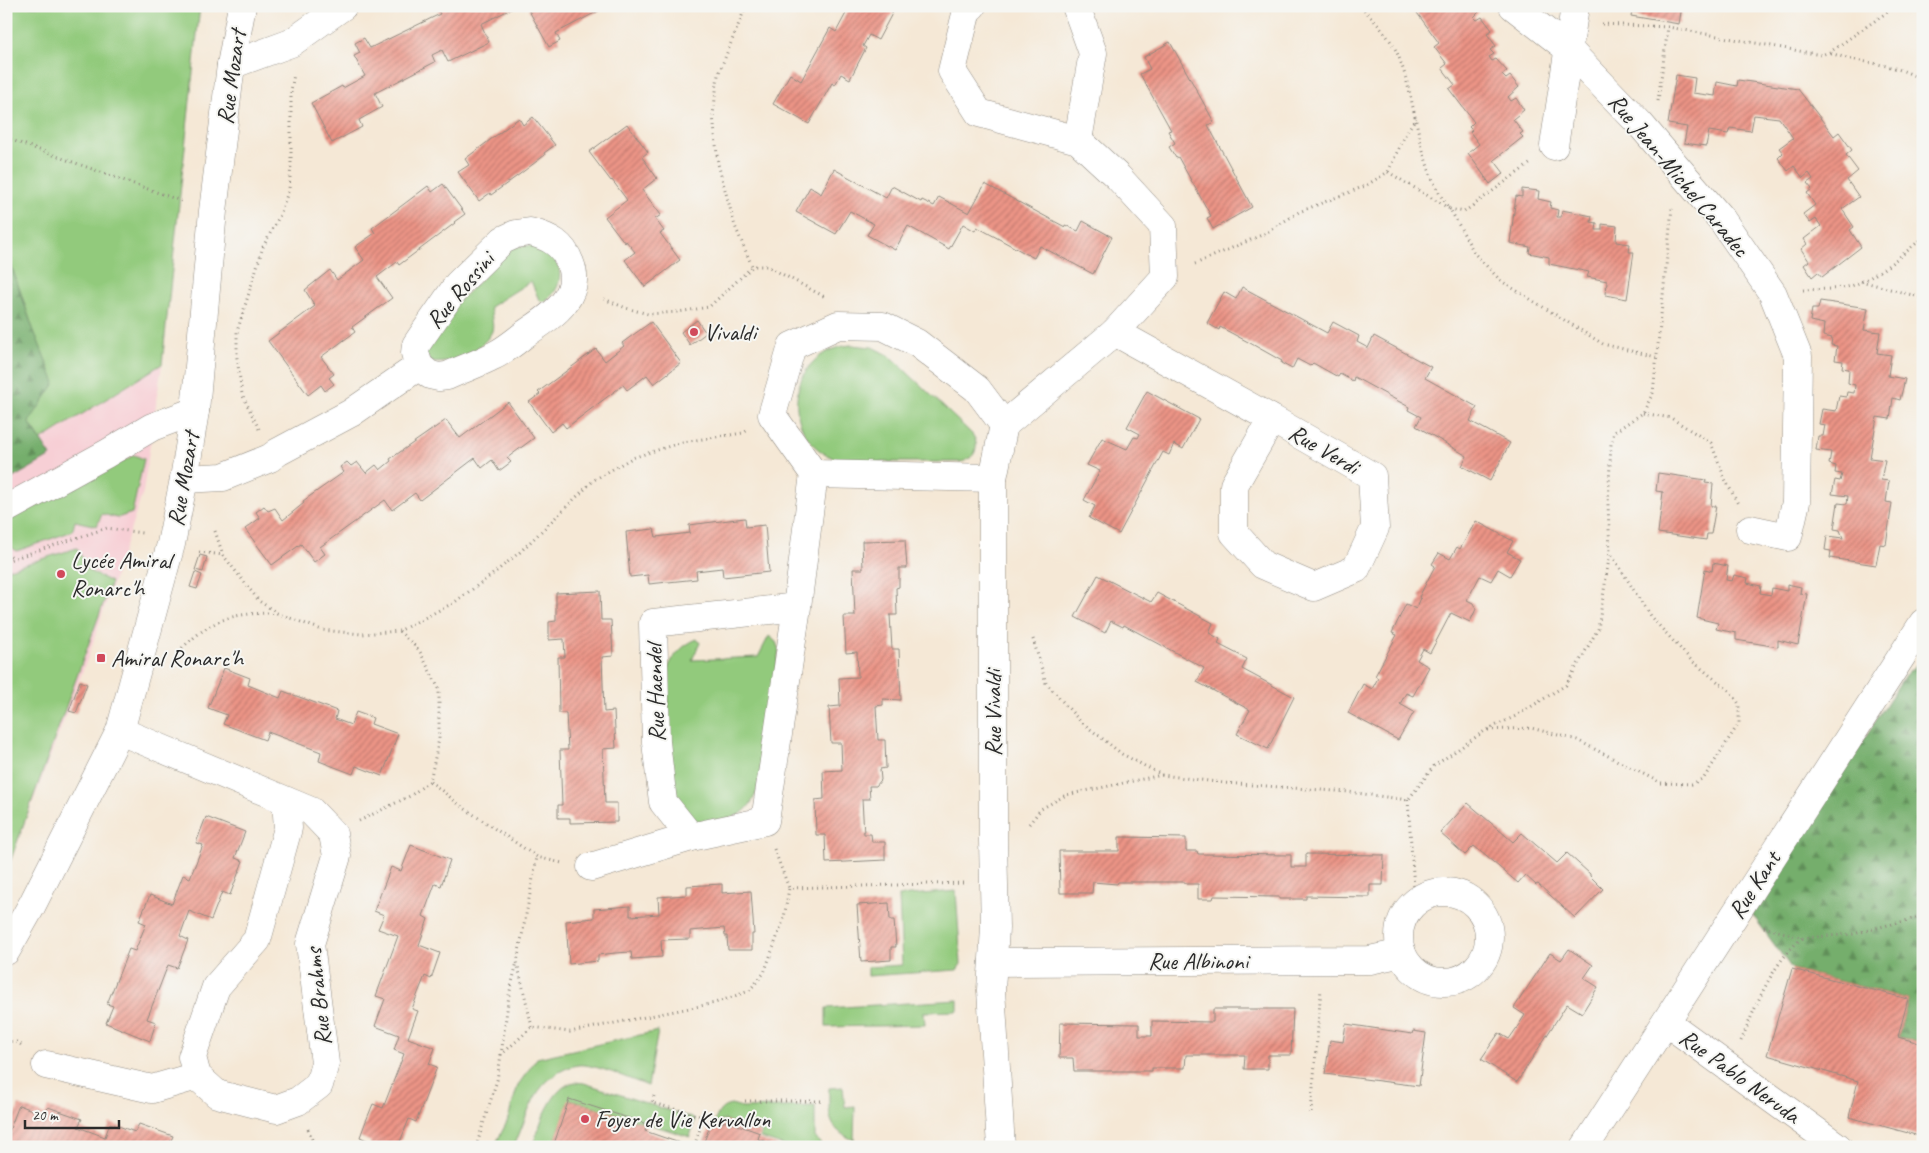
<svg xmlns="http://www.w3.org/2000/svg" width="1929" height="1153" font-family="Caveat,sans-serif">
<defs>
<pattern id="forest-firs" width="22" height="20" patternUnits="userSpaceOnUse" patternTransform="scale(1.25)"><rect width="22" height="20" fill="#75ae6c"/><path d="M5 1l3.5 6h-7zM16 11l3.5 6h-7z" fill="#608e59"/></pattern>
<pattern id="building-hatch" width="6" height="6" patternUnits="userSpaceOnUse" patternTransform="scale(1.25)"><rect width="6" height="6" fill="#ec9486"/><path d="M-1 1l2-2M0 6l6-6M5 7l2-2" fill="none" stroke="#bf796e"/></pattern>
</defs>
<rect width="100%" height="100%" fill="#f6f6f2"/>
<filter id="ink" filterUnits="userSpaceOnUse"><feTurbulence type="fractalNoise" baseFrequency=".02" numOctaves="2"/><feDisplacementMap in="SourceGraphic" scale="10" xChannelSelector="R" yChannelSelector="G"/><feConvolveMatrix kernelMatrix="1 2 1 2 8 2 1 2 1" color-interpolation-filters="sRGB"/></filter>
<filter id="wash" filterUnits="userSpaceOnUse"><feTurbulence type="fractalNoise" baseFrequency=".0096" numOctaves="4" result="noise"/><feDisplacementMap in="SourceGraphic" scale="20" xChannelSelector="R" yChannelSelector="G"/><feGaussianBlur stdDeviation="1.12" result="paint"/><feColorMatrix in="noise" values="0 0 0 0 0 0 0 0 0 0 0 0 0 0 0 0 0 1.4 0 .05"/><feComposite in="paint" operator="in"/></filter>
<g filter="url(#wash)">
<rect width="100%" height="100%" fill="#f5e8d6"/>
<polygon fill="#f7cfd5" points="162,364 143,492 88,657 6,873 6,461"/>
<g fill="#92ca7c" stroke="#5e7a54">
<polygon points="6,6 200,6 162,364 41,440 29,422 32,326 6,250"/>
<path d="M535,245C540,248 548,251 552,255C566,271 560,293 543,302L539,300L531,281L490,307C491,314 494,325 492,331C484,350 450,366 431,362L426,355L431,330L512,247Z"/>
<path d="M851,345L872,347L890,356L972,434C981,446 975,460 960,462C936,462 912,462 888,462C869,462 849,465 831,457C790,439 784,379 823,354C831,349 841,346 851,345Z"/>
<polygon points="134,455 144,459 132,513 117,518 102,514 97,526 75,521 73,529 70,532 17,551 6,544 6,521 78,486"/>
<polygon points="77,548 89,571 111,582 6,873 6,570"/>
<path d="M769,636L776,642L779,650L757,791C745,821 730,818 702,823L690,817L679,807L670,784L667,670C673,656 682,645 697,639L700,643L692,660L758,657Z"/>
<polygon points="956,891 961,964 957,970 868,976 868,967 902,965 899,896"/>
<polygon points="958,1000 958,1011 924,1012 925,1025 826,1027 826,1008"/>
<path d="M658,1031L648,1086C632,1080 593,1063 578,1065C560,1068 544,1081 535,1097C527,1112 521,1130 514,1147H494L507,1122L518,1085L537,1058Z"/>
<path d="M575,1082L584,1083L695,1119L690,1137L570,1099L553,1147H532C540,1126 551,1086 575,1082Z"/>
<path d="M843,1087L845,1107L855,1106L854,1140C826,1129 829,1114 829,1088Z"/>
<path d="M731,1105L743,1108L815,1106V1137L823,1147H788L760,1138L762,1132L725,1120L714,1123C718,1113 720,1107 731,1105Z"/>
</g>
<g fill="url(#forest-firs)" stroke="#506c4c">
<polygon points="6,250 32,326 55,383 29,422 51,456 6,482"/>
<polygon points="1923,659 1923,1044 1898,1037 1908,999 1792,969 1752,914 1905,675"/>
</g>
<g id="blocks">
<g fill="url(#building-hatch)">
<polygon points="436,6 513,6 513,8 481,24 489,42 448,62 442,50 432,55 435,62 375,93 382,107 359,120 362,127 332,143 311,103 342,86 343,88 365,76 354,56 360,53 355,43 364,38 370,48 440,14"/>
<polygon points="533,6 608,6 556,33 560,41 549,47 528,9"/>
<polygon points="850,6 896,6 878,40 869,35 863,46 866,48 850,79 841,74 835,85 832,83 809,124 773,104 790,74 801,81 830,28 836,32"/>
<polygon points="1412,6 1479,6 1476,8 1479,12 1474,17 1477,20 1482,17 1492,30 1487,34 1496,46 1490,50 1494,54 1489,57 1492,61 1496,59 1507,71 1502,75 1506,79 1510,76 1519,87 1508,97 1511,101 1516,98 1524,110 1513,119 1523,132 1520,134 1523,137 1494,160 1504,173 1490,184 1468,153 1479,144 1470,132 1472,130 1469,127 1474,122 1449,89 1455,85 1442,68 1447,64 1434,47 1439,43"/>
<polygon points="1621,6 1682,6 1679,24 1631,16 1632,10"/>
<polygon points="1170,42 1214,122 1208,125 1252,207 1213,229 1207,218 1211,216 1178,157 1176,158 1169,147 1175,143 1168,131 1171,130 1140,74 1150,69 1144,57"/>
<polygon points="1676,75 1695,78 1693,93 1715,96 1717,82 1737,86 1738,80 1798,89 1834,136 1839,132 1852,150 1846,155 1858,171 1847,180 1859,197 1842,209 1854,227 1850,230 1861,247 1822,277 1818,272 1812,277 1804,265 1809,261 1801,249 1807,244 1804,239 1821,226 1816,219 1810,223 1803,214 1815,205 1807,193 1812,189 1807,183 1813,179 1809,173 1803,178 1794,166 1788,171 1778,158 1783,153 1779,148 1793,138 1779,118 1754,115 1751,131 1730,128 1728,134 1709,131 1706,146 1684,143 1687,127 1668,124"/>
<polygon points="533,117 555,145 544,153 545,155 520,174 491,195 490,193 479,201 458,172 469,165 465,159 519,118 523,125"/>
<polygon points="627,124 648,152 642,157 657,178 642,190 661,215 655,219 664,231 660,233 680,260 645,287 625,260 635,252 626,241 625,243 605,217 627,200 612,180 611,181 589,152"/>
<polygon points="834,169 886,198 892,186 921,202 922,200 934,206 939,197 969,213 985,184 1065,227 1065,225 1078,231 1083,221 1112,237 1093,274 1040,246 1034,258 977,227 975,231 963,224 949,249 908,226 895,250 867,235 874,224 850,211 836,234 796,212 810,187 821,194"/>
<polygon points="443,184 465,214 454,222 455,223 399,265 397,262 377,277 392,298 352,327 355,332 321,357 334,374 329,378 334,384 325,391 321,385 308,395 268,341 315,306 305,290 330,270 337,280 364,260 355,247 375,233 372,228 428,186 432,192"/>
<polygon points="1522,189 1539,191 1538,199 1551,202 1550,208 1558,210 1557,217 1561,217 1562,210 1592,216 1591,222 1597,223 1596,230 1602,230 1602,224 1617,226 1616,242 1630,244 1629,252 1634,252 1627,299 1606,295 1607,281 1587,277 1589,272 1549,264 1549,257 1529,253 1530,247 1510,243 1516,196 1522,197"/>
<polygon points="1242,287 1327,333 1333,322 1359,336 1357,342 1368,348 1374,336 1431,367 1425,378 1477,407 1470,421 1510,443 1490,481 1462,466 1467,456 1416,426 1421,417 1408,410 1409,407 1354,377 1353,381 1340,374 1338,377 1313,363 1310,366 1297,359 1292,369 1281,363 1282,361 1250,343 1220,327 1219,330 1207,323 1224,292 1236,299"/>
<polygon points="1820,301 1868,308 1864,330 1880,332 1877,353 1891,355 1888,376 1905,379 1900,400 1893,398 1890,419 1877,417 1870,458 1885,460 1881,480 1889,481 1886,502 1892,503 1886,545 1880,544 1876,565 1830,558 1831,551 1825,550 1827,536 1843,538 1840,530 1834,529 1838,503 1847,504 1848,496 1832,494 1835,480 1840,481 1842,474 1835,473 1836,466 1829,464 1831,452 1816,450 1818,436 1823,436 1825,425 1819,424 1822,409 1836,411 1839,396 1846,397 1847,392 1854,393 1855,385 1848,383 1849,369 1842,368 1843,361 1835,360 1837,346 1831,345 1832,338 1823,336 1824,324 1810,321 1812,309 1818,309"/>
<polygon points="697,320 706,333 690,345 681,332"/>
<polygon points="651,322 681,363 654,384 647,375 627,390 623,385 566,428 562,423 551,432 529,402 540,394 538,392 596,349 605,361 624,346 622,343"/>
<polygon points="1147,391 1199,419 1183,449 1174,444 1169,455 1163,452 1119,534 1089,518 1095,506 1084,500 1100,471 1087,465 1102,438 1127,449 1134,437 1138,438 1140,434 1127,427"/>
<polygon points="508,402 534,438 507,458 511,462 499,471 492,460 482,468 475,458 420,500 415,493 392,510 385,500 320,547 325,554 314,562 301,544 272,565 245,529 260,518 256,512 264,506 268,511 275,508 283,520 304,503 303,501 344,472 340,467 347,462 351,466 357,462 366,473 376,465 380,470 391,461 390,459 446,420 460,438"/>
<polygon points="1658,473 1706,480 1705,483 1713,484 1711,506 1716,506 1711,534 1707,534 1706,540 1658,533 1663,492 1656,491"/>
<polygon points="745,518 746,527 765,525 769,572 723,577 722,568 696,571 697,579 649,584 648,575 630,577 626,532 654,529 656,537 690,533 689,525"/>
<polygon points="1476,521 1513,541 1507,552 1520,559 1510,576 1498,569 1491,581 1480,576 1467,600 1473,603 1476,609 1470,622 1451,613 1430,653 1423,649 1417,660 1429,667 1413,696 1406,693 1400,704 1414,712 1398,740 1348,713 1363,684 1372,689 1378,678 1375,676 1397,635 1392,633 1406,604 1416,609 1421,598 1419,597 1435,566 1432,564 1439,553 1450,559 1457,547 1460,549"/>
<polygon points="905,540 907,568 899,568 899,587 896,588 897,615 890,615 892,649 899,649 901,700 883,699 883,705 876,706 878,740 885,740 886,768 880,769 881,780 876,786 869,786 870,799 862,799 864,834 871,834 872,842 885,842 885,860 826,863 825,835 816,835 815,800 824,799 823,771 842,770 841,743 831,743 829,707 840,706 839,678 858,677 857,652 846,653 844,616 855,616 853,569 863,569 862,541"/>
<polygon points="200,555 207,557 203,572 195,570"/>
<polygon points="1713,563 1728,566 1726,580 1732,581 1734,575 1748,578 1747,583 1761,586 1760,593 1771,595 1772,588 1787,591 1787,584 1801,587 1800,593 1807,594 1798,645 1778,640 1778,647 1736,640 1736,633 1716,629 1718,623 1697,618 1705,569 1712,571"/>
<polygon points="195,572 202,575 197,589 190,587"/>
<polygon points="1098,575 1151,602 1157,593 1213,623 1209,633 1220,639 1218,644 1247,659 1242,669 1294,697 1268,749 1237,734 1250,710 1197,682 1204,668 1124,625 1123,627 1111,621 1105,633 1075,617"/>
<polygon points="600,591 601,620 611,620 613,656 602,657 604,712 614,711 616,748 603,749 605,803 617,803 617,822 570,823 570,818 558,818 558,805 562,805 560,750 568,750 566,713 559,713 558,657 565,657 564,639 549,640 549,622 556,621 556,593"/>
<polygon points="224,668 250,678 248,685 280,698 283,691 337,711 335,719 351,725 356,712 373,718 371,724 398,734 382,776 356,766 353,774 319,761 321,752 268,732 265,740 223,724 227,715 208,708"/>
<polygon points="80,681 87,684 76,713 69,711"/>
<polygon points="1468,803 1513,842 1522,833 1557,863 1567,853 1590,874 1590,876 1603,889 1575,918 1538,884 1536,885 1525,875 1518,883 1474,846 1465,855 1440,833"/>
<polygon points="206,817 245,832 235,858 243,861 230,895 222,892 211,920 189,911 180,936 188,940 182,956 177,968 168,965 147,1019 156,1022 150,1041 106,1023 113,1006 107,1004 129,949 135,951 146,924 139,921 150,895 172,904 183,875 190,878 203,845 196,843"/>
<polygon points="1119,837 1186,838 1186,851 1197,851 1198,854 1291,855 1291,867 1306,867 1306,854 1384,855 1383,885 1370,885 1370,897 1306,896 1306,899 1279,899 1279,897 1214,896 1213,899 1198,899 1198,884 1186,884 1185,882 1118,882 1117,884 1093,882 1092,893 1060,893 1059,851 1119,851"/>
<polygon points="411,845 450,860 441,886 435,884 423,916 428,919 419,945 440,953 431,979 425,976 418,993 412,1009 418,1011 408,1038 435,1048 429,1064 437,1067 416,1122 409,1119 398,1147 369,1147 371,1142 360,1137 366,1121 373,1104 383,1108 404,1054 394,1050 399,1035 375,1026 385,999 376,996 398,936 378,929 384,915 374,911 391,867 401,871"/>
<polygon points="722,884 722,893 751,891 754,934 752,934 752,950 728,950 727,936 725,936 724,928 690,931 690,939 661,940 662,957 632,959 631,952 615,953 598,955 598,961 569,964 566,921 594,918 594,909 630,906 630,916 659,914 658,897 687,895 687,886"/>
<polygon points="889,903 890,920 894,920 896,947 891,947 891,960 861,962 857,905"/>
<polygon points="1569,949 1593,965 1584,978 1598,987 1582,1013 1567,1004 1517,1082 1481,1059 1499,1033 1509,1039 1516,1029 1525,1015 1514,1008 1550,953 1561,960"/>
<polygon points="1792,969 1908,999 1898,1037 1923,1044 1923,1137 1849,1117 1858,1081 1767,1055"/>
<polygon points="1213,1009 1293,1009 1291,1055 1268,1055 1268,1069 1244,1069 1245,1055 1186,1055 1185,1068 1152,1068 1152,1071 1074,1071 1073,1058 1059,1058 1060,1023 1139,1024 1139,1036 1152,1036 1152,1021 1213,1022"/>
<polygon points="1346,1024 1412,1034 1413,1031 1426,1033 1419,1086 1325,1074 1330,1040 1343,1042"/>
<polygon points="569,1099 647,1124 645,1131 691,1147 553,1147"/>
<polygon points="19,1105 45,1115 48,1107 82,1119 78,1127 105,1137 110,1123 135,1132 139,1124 173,1136 169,1145 173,1147 7,1147 6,1139"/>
<polygon points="727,1121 760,1133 758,1139 781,1147 702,1147 710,1126"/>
<polygon points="201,1142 213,1146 213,1147 199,1147"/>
<polygon points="228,1142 241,1147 227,1147"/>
</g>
</g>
</g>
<g filter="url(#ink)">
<use href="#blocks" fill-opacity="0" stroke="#908a80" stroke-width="1"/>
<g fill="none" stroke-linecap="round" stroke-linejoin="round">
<defs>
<g id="minor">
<polyline points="972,6 967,10 952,71 979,113 1078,140 1118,177 1163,226 1165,277 1115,332 1004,425 993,478 993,841 995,928 991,990 1001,1147"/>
<polyline points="1076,6 1093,53 1078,140"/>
<polyline points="1513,6 1567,48 1640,124 1722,220 1773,294 1798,356 1796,502 1788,537 1750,529"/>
<polyline points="231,65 291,43 343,6"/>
<polyline points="1554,146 1575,6"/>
<path d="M530,232C550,237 563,244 570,263C584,298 548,318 525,334C515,342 504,351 493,356C478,364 462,369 447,376L439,377L430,375L419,366L415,353L416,345L420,339L458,284L503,240L516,234Z"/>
<polyline points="1115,332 1272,419 1234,485 1234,533 1263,565 1314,587 1356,569 1375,528 1372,476 1272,419"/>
<polyline points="814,474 993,478"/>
<polyline points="184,479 223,477 270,458 278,452 351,413 419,366"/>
<polyline points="6,509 106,454 152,427 195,411"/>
<polyline points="797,607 653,623 656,742 663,802 691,837 765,821 797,607 814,474 772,415 792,346 838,325 883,326 917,343 977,389 1004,425"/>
<polyline points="120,731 311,811 333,834 337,856 310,944 325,1063 319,1085 298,1101 276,1109 217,1094 197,1076 192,1057 216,987 257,940 288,828 286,801"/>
<polyline points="591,867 691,837"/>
<circle cx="1444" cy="937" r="45"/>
<polyline points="6,951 32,905 120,731 171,544 184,479 195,411 213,211 231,65 242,6"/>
<polyline points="993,962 1370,960 1402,953"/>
<polyline points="1666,1022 1838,1147"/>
<polyline points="46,1065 152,1089 197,1076"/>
<polyline points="1585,1147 1923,623"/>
</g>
</defs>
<use href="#minor" stroke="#908a80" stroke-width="29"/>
<g stroke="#908a80" stroke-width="3" stroke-dasharray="1 4" stroke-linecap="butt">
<polyline points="746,6 718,75 713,115 718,164 735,226 752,266 767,266 825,297"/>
<path d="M1361,6C1374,21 1390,36 1398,55C1418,104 1417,168 1450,209L1464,212L1531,163"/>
<polyline points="1602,24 1668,27 1821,55 1830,52 1896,6"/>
<path d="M1831,53C1862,65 1893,61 1923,81"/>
<polyline points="1658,101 1668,27"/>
<polyline points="6,138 184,202"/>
<polyline points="1388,172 1450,209 1475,254 1501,281 1603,344 1656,357"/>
<polyline points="1195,264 1264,234 1299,212 1365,186 1388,172 1406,133 1416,118"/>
<polyline points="1861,281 1923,298"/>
<path d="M1803,290C1817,289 1833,290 1847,287C1871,282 1903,254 1923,238"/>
<polyline points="604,299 626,308 648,314 678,312 709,307 752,267"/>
<polyline points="1643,413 1671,418 1711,443 1725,479 1738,504"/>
<polyline points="259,429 242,394 237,358 237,332 263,247 280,215 289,189 291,165 291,91 294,74"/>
<polyline points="215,531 223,555 259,601 277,613 322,630 362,634 399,631 455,602 493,574 520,552 594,480 632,458 683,442 743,433 748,430"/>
<polyline points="1923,546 1919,552 1923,564"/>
<polyline points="199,552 223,555"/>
<polyline points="6,553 14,558"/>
<polyline points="6,561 107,528 142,533"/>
<polyline points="1033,639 1046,683 1080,721 1122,754 1162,775 1224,783 1349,792 1408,800 1434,766 1486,730 1516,716 1566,685 1598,629 1610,552 1608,505 1611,444 1614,432 1643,413 1653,393 1672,208"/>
<path d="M182,648C214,618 232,613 276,613"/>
<polyline points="1488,730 1531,728 1577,740 1661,783 1692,784 1704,778 1739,723 1739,704 1732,693 1692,661 1650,616 1610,552"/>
<polyline points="430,781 461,806 537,857 562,863"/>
<polyline points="1408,800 1414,888"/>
<polyline points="359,821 410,796 430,781 439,739 439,689 419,650 399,631"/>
<polyline points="1029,824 1041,809 1066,795 1162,775"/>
<polyline points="774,849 789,888"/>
<polyline points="1920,917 1923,874"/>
<polyline points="1764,927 1803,938 1853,934 1920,917 1923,920"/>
<polyline points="532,1027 517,962 537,857"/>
<polyline points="6,1041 17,1042 24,1047"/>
<path d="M1741,1041C1757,1004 1770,966 1802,938"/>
<polyline points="501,1055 509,995 517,962"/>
<polyline points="654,1096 652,1103 704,1117 694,1147"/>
<polyline points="745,1101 822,1101"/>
<polyline points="1311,1113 1321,989"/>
<polyline points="308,1129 315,1147"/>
<polyline points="476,1147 497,1080 501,1055 532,1027 570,1032 715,1003 749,991 764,973 784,918 789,888 966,883"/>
</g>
<use href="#minor" stroke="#fff" stroke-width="28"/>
</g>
</g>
<g fill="#d1495b" stroke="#f6f6f2" stroke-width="2">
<circle cx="694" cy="332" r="5"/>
<circle cx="61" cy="574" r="5"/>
<rect x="96" y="653" width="10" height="10" rx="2.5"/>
<circle cx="585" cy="1119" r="5"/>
</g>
<g text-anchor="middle" stroke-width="4" stroke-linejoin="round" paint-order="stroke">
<g font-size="24" fill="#2b2b2b" stroke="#f6f6f2">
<text transform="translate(231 77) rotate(-82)" y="8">Rue Mozart</text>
<text transform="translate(1679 175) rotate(50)" y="8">Rue Jean-Michel Caradec</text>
<text transform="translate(460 290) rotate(-50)" y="8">Rue Rossini</text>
<text transform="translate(1324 449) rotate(30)" y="8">Rue Verdi</text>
<text transform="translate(183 479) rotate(-80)" y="8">Rue Mozart</text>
<text transform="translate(655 693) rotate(-92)" y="8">Rue Haendel</text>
<text transform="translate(993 713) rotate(-90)" y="8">Rue Vivaldi</text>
<text transform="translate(1754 885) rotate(-57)" y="8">Rue Kant</text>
<text x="1198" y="969">Rue Albinoni</text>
<text transform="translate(318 997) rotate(-96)" y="8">Rue Brahms</text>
<text transform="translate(1740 1076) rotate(36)" y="8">Rue Pablo Neruda</text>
</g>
<g font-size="24" fill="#2b2b2b" stroke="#f6f6f2" text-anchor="start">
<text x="704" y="340">Vivaldi</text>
<text x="71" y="568">Lycée Amiral<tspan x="71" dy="28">Ronarc'h</tspan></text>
<text x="111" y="666">Amiral Ronarc'h</text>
<text x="595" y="1127">Foyer de Vie Kervallon</text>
</g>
</g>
<rect width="1929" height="1153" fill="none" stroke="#f6f6f2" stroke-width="25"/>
<path d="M25 1120v8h94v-8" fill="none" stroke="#2b2b2b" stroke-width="2.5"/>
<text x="32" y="1120" font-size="15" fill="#2b2b2b" stroke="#f6f6f2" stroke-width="4" paint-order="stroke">20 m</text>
</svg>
